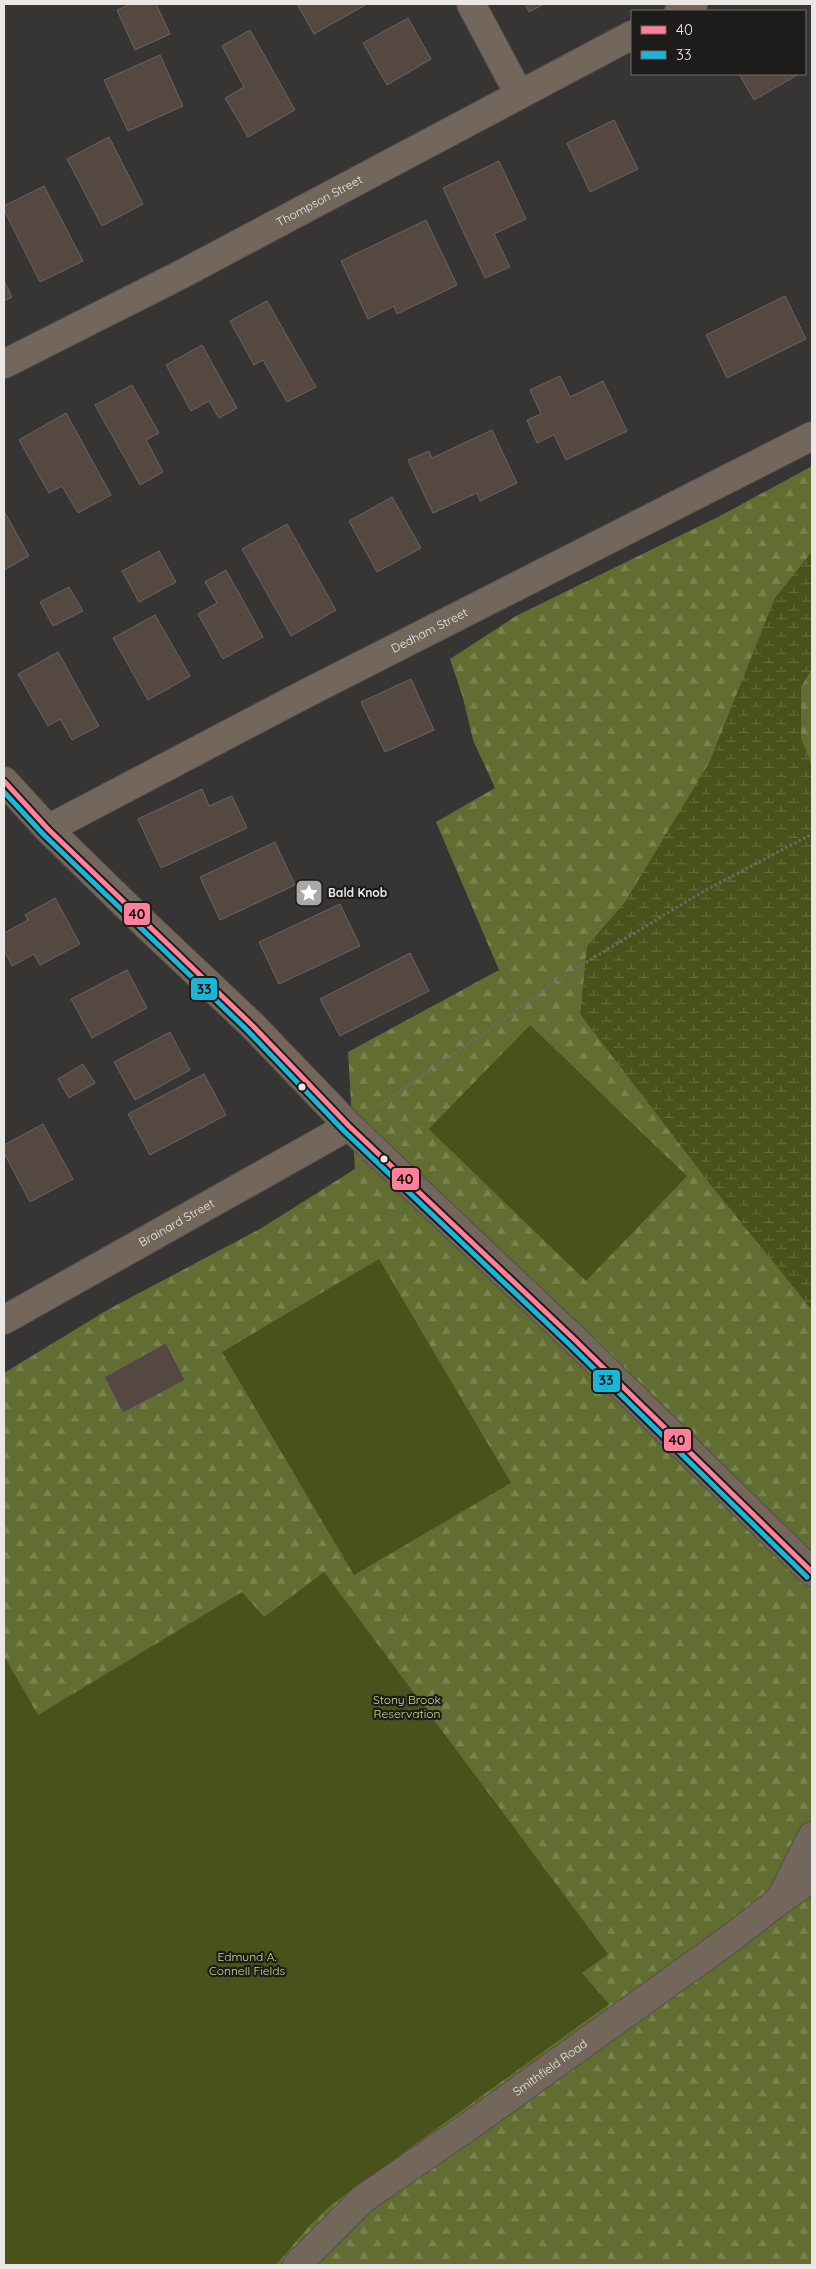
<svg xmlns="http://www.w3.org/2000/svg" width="816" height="2269" font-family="Quicksand,sans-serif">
<defs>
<pattern id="forest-firs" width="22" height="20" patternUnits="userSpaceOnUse" patternTransform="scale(1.25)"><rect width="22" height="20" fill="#626e31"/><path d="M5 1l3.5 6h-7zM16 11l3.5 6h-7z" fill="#79834f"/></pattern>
<pattern id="wetland-marsh" width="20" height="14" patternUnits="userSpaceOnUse" patternTransform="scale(1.25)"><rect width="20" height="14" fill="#48521a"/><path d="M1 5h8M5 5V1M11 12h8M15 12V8" fill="none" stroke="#636b3b"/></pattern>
</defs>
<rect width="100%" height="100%" fill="#373533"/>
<polygon fill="url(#forest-firs)" points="812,466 812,2265 4,2265 4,1373 109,1309 260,1229 355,1169 348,1052 499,970 436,822 495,788 473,740 463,698 450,659 516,616 720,516"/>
<polygon fill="url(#wetland-marsh)" points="812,552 812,668 801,687 801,738 812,766 812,1310 713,1188 580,1014 587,946 625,902 709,763 775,598"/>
<g fill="#48521a">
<polygon points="530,1025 687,1176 586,1281 429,1129"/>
<polygon points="379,1259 511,1483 354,1575 222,1352"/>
<polygon points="324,1572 608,1954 582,1973 609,2004 331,2205 310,2225 276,2265 4,2265 4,1656 38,1715 242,1592 264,1617"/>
</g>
<g fill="#544840" stroke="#676664">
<polygon points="130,4 156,4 170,34 135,50 117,10"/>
<polygon points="297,4 367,4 314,34"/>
<polygon points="525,4 544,4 529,12"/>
<polygon points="408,18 431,59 387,85 363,43"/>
<polygon points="250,30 295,110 248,137 225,98 244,87 222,46"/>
<polygon points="160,55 183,106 128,131 104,80"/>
<polygon points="739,74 799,74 754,100"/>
<polygon points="614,120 638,169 590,192 567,143"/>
<polygon points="109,137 143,204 102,226 67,159"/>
<polygon points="499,161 526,219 494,234 510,267 485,278 443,188"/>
<polygon points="44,186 83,261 40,282 4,210 4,206"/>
<polygon points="426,220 457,285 397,314 394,306 368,319 341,261"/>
<polygon points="4,281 12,297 4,301"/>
<polygon points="785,296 806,339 727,378 706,335"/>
<polygon points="267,301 316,387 287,402 263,360 254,365 230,321"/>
<polygon points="202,345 237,408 219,418 209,401 191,411 166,365"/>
<polygon points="560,376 570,397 603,381 627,431 566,460 554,435 537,443 527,420 541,414 530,390"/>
<polygon points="132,385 159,433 146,440 163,472 140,485 95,405"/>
<polygon points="66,413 111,495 78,513 62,486 49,493 19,440"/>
<polygon points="492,430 517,483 480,501 477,493 433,513 408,460 429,451 432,458"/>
<polygon points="392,497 421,548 377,572 349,521"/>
<polygon points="4,511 29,556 4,570"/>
<polygon points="287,524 336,610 291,636 242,549"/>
<polygon points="159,551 176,582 139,602 122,571"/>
<polygon points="226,570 263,637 223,659 198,614 217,603 205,582"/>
<polygon points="69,587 83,611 53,626 40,602"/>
<polygon points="155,615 190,676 148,700 113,638"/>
<polygon points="58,652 99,726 72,740 60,719 48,726 18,674"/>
<polygon points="411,679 434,730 385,752 361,702"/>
<polygon points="202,789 209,806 232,796 247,828 161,868 138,819"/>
<polygon points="275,842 295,885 220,920 200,877"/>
<polygon points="55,898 80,944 40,965 34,954 12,966 4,950 4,933 28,920 25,915"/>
<polygon points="340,904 360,946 279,984 259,942"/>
<polygon points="410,953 429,991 340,1036 320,999"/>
<polygon points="127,970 147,1008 92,1038 71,999"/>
<polygon points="170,1032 190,1070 135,1100 114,1062"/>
<polygon points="83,1064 95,1083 69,1098 58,1079"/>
<polygon points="204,1074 226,1115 150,1155 128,1114"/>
<polygon points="43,1124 73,1179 30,1202 4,1153 4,1145"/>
<polygon points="166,1343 185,1380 123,1413 104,1377"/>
</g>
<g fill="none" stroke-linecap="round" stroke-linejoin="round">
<defs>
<g id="minor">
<polyline points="471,4 519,94"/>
<polyline points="679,11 693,4"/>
<path id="s1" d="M4,364L180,275L632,35"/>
<path id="s2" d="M48,829L301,696L812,436"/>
<path id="s3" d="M4,1320L349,1126"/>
<path id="s4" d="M297,2265L363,2199L469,2126L727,1941L780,1900L812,1878"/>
</g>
<g id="tertiary">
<polyline points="4,781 48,829 143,922 253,1026 349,1126 575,1340 812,1572"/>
<polyline points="780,1900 812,1836"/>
</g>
</defs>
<use href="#minor" stroke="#535150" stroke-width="30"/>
<use href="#tertiary" stroke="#535150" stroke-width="30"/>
<polyline stroke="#706861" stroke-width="3" stroke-dasharray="2.5 2.5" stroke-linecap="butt" points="376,1107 465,1047 565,975 704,891 812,834"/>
<use href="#minor" stroke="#73675c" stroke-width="28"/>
<use href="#tertiary" stroke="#73675c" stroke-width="28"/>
<defs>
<polyline id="bus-1" points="4,781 48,829 253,1026 349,1126 575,1340 812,1572"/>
<polyline id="bus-2" points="4,792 43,834 248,1031 344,1131 570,1345 807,1577"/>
</defs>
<use href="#bus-1" stroke="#1e1c1b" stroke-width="9"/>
<use href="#bus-2" stroke="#1e1c1b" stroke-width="9"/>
<use href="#bus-1" stroke="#ff8098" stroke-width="5"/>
<use href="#bus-2" stroke="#1ab6d8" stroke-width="5"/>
</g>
<defs>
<symbol id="sight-square" viewBox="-11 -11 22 22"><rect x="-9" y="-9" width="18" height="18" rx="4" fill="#aba9a7" stroke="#1e1c1b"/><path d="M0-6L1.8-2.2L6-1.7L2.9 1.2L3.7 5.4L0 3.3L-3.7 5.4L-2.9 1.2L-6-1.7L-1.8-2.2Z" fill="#fff"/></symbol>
</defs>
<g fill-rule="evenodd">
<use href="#sight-square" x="293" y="877" width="32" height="32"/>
</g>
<g fill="#eae7e5" stroke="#1e1c1b" stroke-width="2">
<circle cx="302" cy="1087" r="4.5"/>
<circle cx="384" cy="1159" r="4.5"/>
</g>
<g text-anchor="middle" stroke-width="4.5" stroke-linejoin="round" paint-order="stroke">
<g font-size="12" fill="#eae7e5" stroke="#1e1c1b">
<text dy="4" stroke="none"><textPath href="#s1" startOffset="355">Thompson Street</textPath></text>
<text dy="4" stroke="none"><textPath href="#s2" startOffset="430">Dedham Street</textPath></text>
<text dy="4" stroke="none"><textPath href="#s3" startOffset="198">Brainard Street</textPath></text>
<text dy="4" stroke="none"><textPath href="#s4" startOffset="322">Smithfield Road</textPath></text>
</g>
<g font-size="12" font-weight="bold" fill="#eae7e5" stroke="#1e1c1b" text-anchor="start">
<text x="328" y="897">Bald Knob</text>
</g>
<g font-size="12" fill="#cadf7d" stroke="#1e1c1b">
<text x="407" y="1704">Stony Brook<tspan x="407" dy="14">Reservation</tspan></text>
<text x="247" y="1961">Edmund A.<tspan x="247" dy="14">Connell Fields</tspan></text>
</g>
</g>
<g stroke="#1e1c1b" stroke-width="2">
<rect x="123" y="902" width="28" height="24" rx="5" fill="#ff8098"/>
<rect x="190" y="977" width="28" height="24" rx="5" fill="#1ab6d8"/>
<rect x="391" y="1167" width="29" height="24" rx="5" fill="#ff8098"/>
<rect x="592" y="1369" width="29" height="24" rx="5" fill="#1ab6d8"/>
<rect x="663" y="1428" width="29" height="24" rx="5" fill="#ff8098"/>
</g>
<g font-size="14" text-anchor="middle" font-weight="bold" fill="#111">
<text x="137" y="919">40</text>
<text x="204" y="994">33</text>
<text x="405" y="1184">40</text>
<text x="606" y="1385">33</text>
<text x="677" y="1445">40</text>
</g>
<rect width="816" height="2269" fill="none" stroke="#eae7e5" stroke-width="10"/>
<rect x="631" y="10" width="175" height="65" fill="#1e1c1b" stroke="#706d6c"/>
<rect x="641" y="26" width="25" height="8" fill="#ff8098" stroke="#706d6c"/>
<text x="676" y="35" font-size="15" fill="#eae7e5">40</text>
<rect x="641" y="51" width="25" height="8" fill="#1ab6d8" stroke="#706d6c"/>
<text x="676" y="60" font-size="15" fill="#eae7e5">33</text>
</svg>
